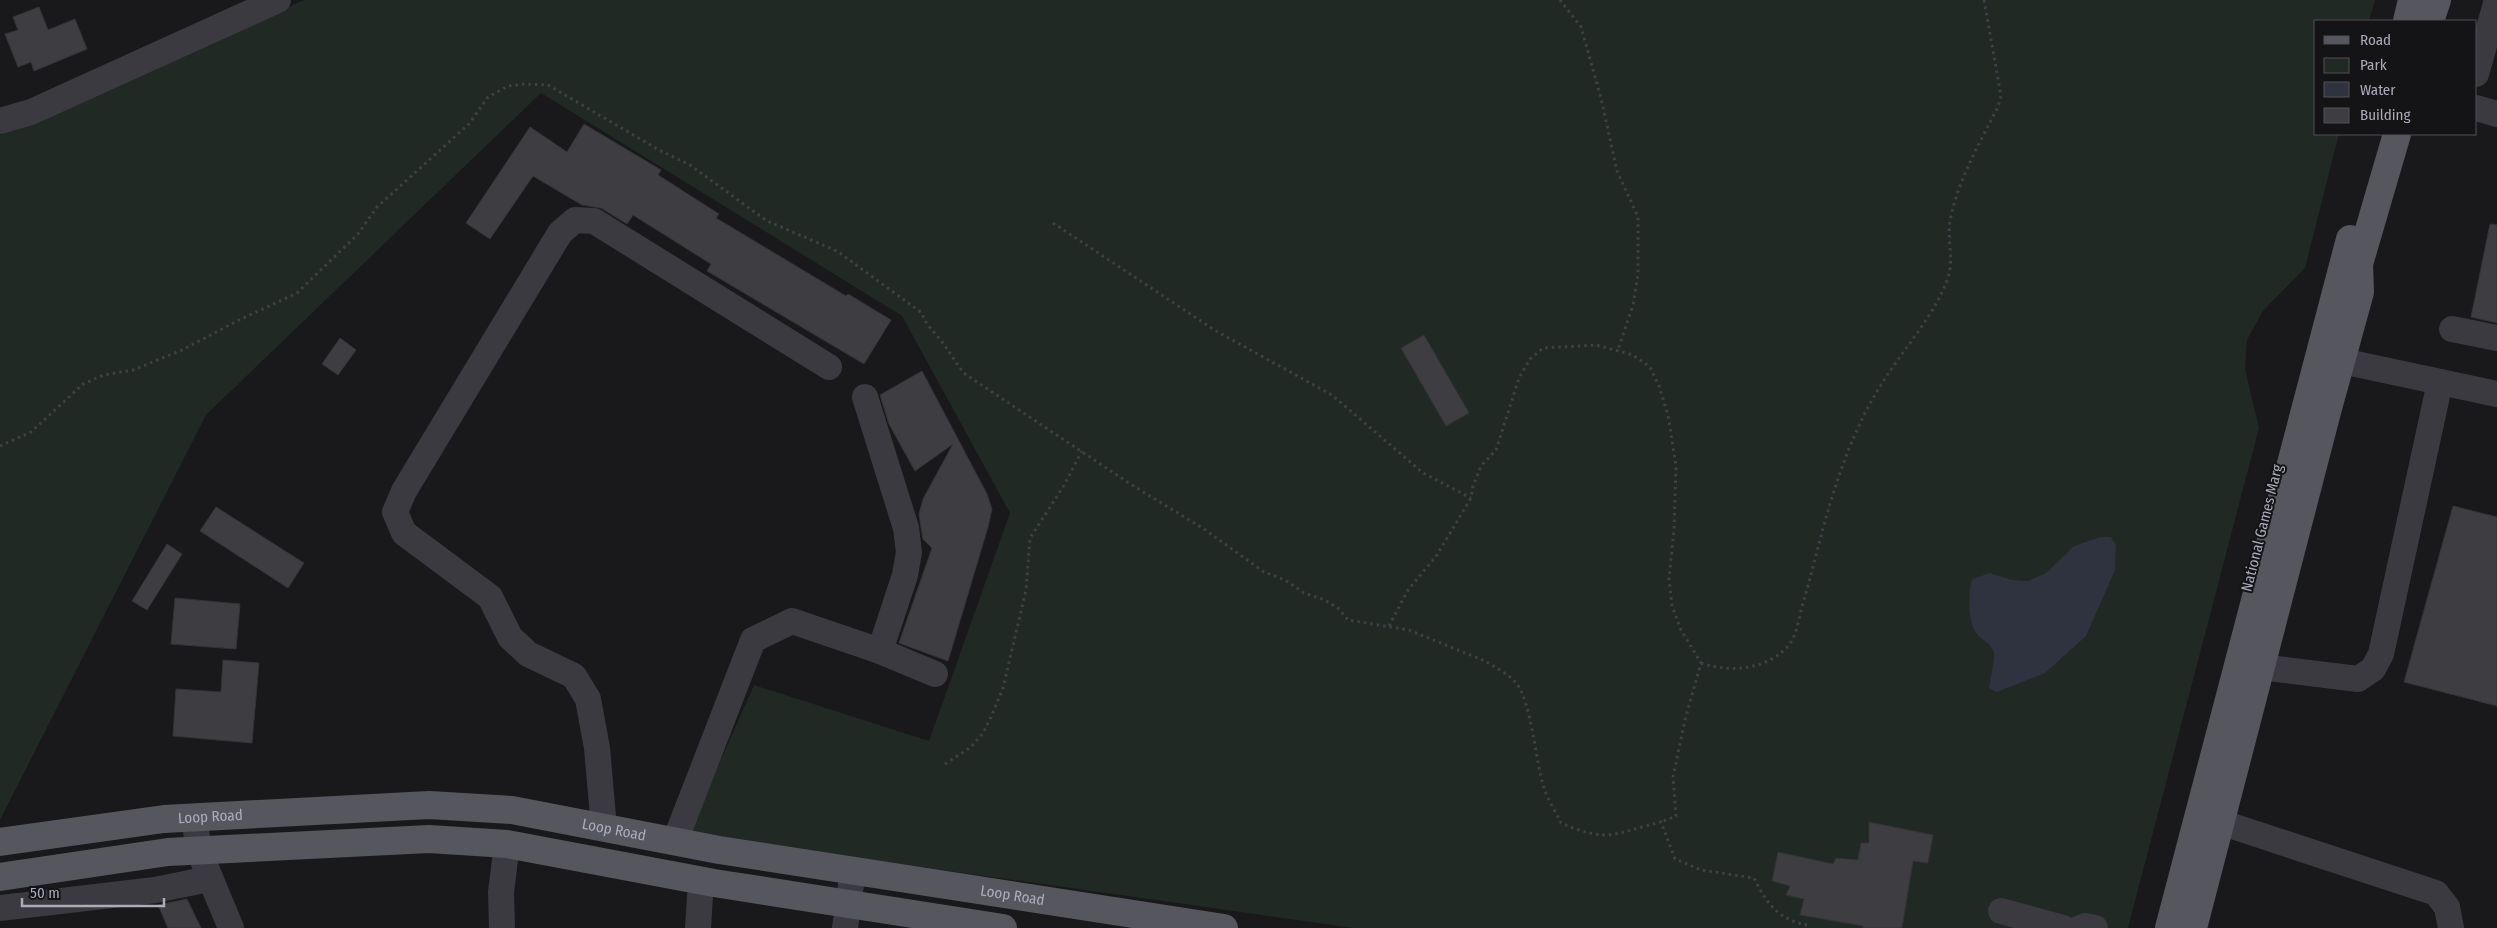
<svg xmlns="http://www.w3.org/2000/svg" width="2497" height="928" font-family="'Fira Sans Condensed',sans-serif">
<rect width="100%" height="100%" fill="#19181b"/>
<polygon fill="#202923" points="304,0 2375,0 2369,21 2316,21 2316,134 2339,134 2305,268 2263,311 2247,340 2245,369 2259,428 2128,928 1353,928 688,834 754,685 929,741 1010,513 902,316 541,93 206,415 0,820 0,135"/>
<path fill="#2e333f" d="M2100,537H2111L2116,545L2115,570L2086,636L2045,673L1997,692L1989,688C1990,680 1995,659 1994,653C1992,643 1981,640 1976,633C1968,623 1968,591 1972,579L1990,573L2012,580L2028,581L2046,573L2074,546Z"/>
<g fill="#3e3e42" stroke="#343337">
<polygon points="39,7 48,30 75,19 87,49 34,71 31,62 18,67 5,34 18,30 13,17"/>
<polygon points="584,124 661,170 658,175 719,214 716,218 846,296 848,294 891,320 864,364 707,271 711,264 633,215 627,224 601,208 582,205 533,176 490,239 466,223 530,127 567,152"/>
<polygon points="2490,224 2497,225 2497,323 2471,317"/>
<polygon points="1424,335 1469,413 1446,426 1401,348"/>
<polygon points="340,338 356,350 338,375 322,364"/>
<polygon points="922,371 987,494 992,509 988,527 948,661 899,643 932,548 923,539 922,534 919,514 923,499 953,444 915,471 889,424 880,395"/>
<polygon points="2453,506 2497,517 2497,706 2404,682"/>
<polygon points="216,507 304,563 288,588 200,531"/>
<polygon points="167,544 182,554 147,610 132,601"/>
<polygon points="175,598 240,604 236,649 171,644"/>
<polygon points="223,660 259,663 252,743 173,736 176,689 221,692"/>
<polygon points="1869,822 1933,835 1928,863 1913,861 1902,928 1863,928 1863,926 1800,915 1804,899 1786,895 1790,886 1772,881 1778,852 1833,864 1836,858 1858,860 1861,843 1869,843"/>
<polygon points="187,899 201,928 168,928 158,905"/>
</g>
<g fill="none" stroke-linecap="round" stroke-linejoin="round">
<g stroke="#404047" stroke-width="3" stroke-dasharray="2.5 4" stroke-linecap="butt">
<polyline points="1560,0 1581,27 1601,98 1617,171 1638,217 1638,275 1633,305 1618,350"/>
<polyline points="1053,223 1216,331 1332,395 1423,473 1471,498"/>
<path d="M0,446L31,432L83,384L104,375L133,370L182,350L239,320L297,293L358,234L377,207L469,124L488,97L508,86L525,84L548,85L659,150L690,165L767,221L837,251L922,313C926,326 934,331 942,342C950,352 956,364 965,374L1132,485L1204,529L1264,572L1285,580L1304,593L1325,600L1339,609L1348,620L1409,630L1485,661C1495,667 1509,674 1517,684C1531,702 1536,763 1544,788C1548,800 1556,812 1561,823C1609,844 1614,833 1661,822L1675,859L1701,870L1754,878C1766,903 1779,920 1807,925"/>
<polyline points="1389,626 1408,590 1437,555 1471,498 1473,486 1481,466 1496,450 1519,378 1530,359 1543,348 1596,345 1633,355 1650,367 1659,386 1668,415 1676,466 1674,530 1669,579 1672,606 1681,630 1701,663 1685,720 1673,777 1676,816 1661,822"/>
<path d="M1701,663C1730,673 1767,670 1788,646C1798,635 1799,614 1804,600C1814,565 1822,529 1833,494C1846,453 1862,413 1886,377C1907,345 1935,314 1948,278C1954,259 1947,240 1950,221C1958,180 1979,144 1998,107L2001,96L1984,0"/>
<polyline points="945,764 971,747 983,733 992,715 1003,688 1026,590 1030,538 1063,487 1082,451"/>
</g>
<g stroke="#3a3a40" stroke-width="26">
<polyline points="2476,74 2497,0"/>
<polyline points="2476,108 2497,114"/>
<polyline points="0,121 31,112 278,0"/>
<polyline points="2452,329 2497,338"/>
<polyline points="2342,361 2497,394"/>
<polyline points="865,397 906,528 909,552 905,575 880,651"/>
<polyline points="2261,667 2358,679 2373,669 2381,654 2440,382"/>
<polyline points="194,817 199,851 231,928"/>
<polyline points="2220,822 2436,893 2447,907 2451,928"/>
<polyline points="604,828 597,748 588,699 574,676 528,654 510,637 490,597 404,533 395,512 404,491 560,233 575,220 594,221 829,367"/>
<polyline points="675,841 753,640 792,621 880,651 935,674"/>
<polyline points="0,908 155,890 209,879"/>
<polyline points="2001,911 2063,928"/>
<polyline points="502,928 501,892 507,844"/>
<polyline points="698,928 701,881"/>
<polyline points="845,928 853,870"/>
<polyline points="2080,928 2085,926 2095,928"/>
</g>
<g stroke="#56565f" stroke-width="28">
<polyline points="2407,21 2412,0"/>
<polyline points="2430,21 2437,0"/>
<path id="s1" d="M0,842L164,819L429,805L512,810L719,850L1224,928"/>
<polyline points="0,877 168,852 429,839 507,844 714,883 1003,928"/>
<polyline points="2169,928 2350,239"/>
<polyline points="2193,928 2327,412 2360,292 2359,264 2397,134"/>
</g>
</g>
<g text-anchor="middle" stroke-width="4" stroke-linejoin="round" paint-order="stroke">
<g font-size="15" fill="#abacba" stroke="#141316">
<text transform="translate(2262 528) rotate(-76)" y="5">National Games Marg</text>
<text dy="5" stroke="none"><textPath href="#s1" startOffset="212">Loop Road</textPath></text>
<text dy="5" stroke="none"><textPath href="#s1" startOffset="618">Loop Road</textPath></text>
<text dy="5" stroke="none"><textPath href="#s1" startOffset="1022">Loop Road</textPath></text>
</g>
</g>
<rect x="2314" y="20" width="162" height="115" fill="#141316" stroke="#505058"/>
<rect x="2324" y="36" width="25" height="8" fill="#56565f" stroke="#505058"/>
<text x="2360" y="45" font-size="15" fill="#abacba">Road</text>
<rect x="2324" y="58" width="25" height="15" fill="#202923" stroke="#505058"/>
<text x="2360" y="70" font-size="15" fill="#abacba">Park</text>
<rect x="2324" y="82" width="25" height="15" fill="#2e333f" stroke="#505058"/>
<text x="2360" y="95" font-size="15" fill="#abacba">Water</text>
<rect x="2324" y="108" width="25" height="15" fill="#3e3e42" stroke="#505058"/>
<text x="2360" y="120" font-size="15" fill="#abacba">Building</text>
<path d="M22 898v8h142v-8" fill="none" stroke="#abacba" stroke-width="2.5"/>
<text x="30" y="898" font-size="15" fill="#abacba" stroke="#141316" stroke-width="4" paint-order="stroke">50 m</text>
</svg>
